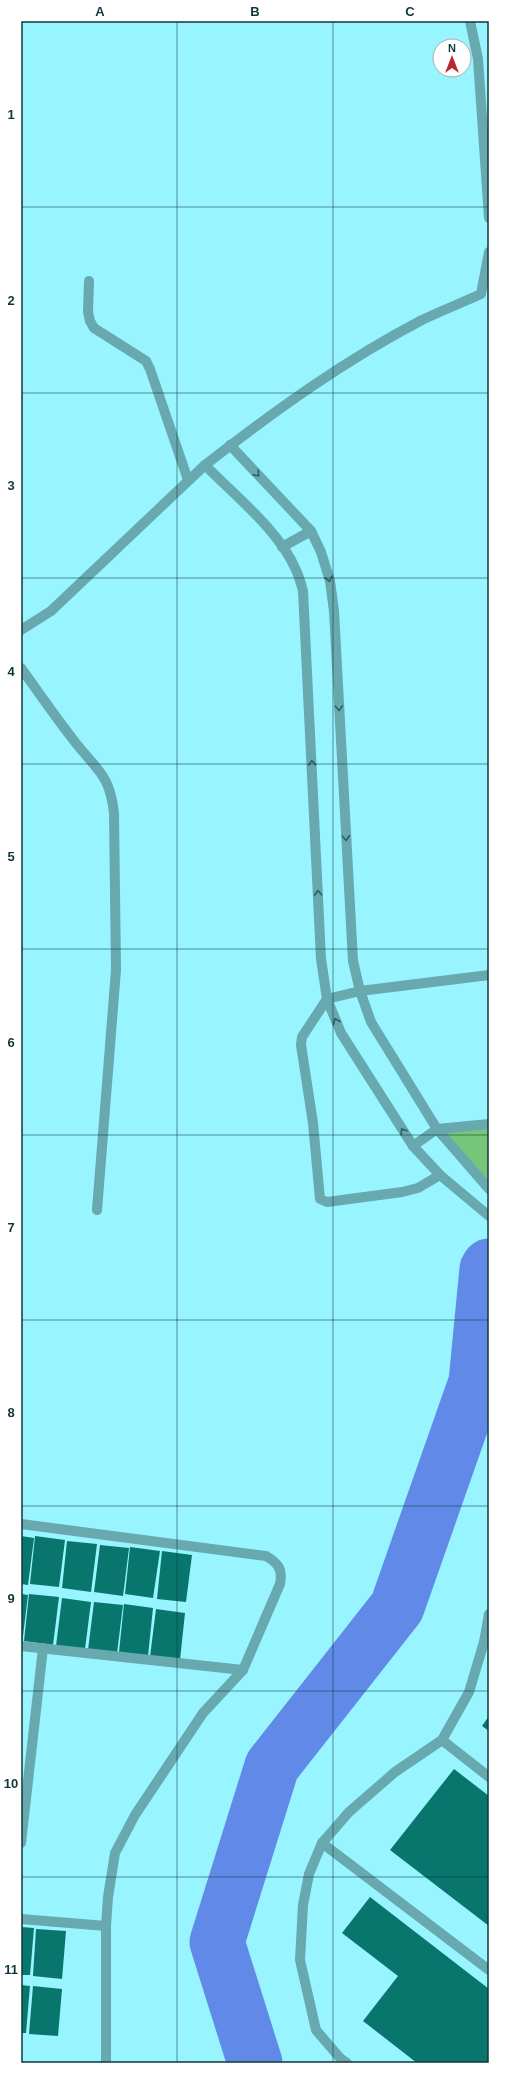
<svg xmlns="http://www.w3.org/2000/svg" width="510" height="2084" font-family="Arial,sans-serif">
<rect width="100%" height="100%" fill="#98f4fe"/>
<polygon fill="#76c679" points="489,1124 489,1189 437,1129"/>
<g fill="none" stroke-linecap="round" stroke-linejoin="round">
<polyline stroke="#618ae8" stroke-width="55" points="255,2063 217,1942 272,1766 397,1607 476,1382 487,1269 489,1266"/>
</g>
<g fill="#08766d">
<polygon points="21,1536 34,1538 28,1585 21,1584"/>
<polygon points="35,1536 65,1540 59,1587 30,1584"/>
<polygon points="67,1541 97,1544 91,1592 62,1588"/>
<polygon points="100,1545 129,1548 123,1596 94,1592"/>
<polygon points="130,1547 160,1551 153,1598 125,1594"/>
<polygon points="162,1551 192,1555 186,1602 157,1599"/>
<polygon points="21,1594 28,1595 22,1644 21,1644"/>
<polygon points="29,1594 59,1597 53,1645 24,1641"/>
<polygon points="62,1598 91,1602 85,1649 56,1646"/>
<polygon points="94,1602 123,1605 117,1653 88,1650"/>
<polygon points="124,1604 153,1608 148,1656 119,1652"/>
<polygon points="156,1609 185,1613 180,1660 150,1657"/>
<polygon points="489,1716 489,1731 482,1726"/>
<polygon points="454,1769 489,1796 489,1926 390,1850"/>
<polygon points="370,1897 489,1989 489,2063 417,2063 363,2021 398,1976 342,1933"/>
<polygon points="21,1927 34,1928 30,1975 21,1975"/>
<polygon points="36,1929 66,1931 62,1979 33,1976"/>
<polygon points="21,1985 30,1986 26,2033 21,2033"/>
<polygon points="33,1986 62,1989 58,2036 29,2034"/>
</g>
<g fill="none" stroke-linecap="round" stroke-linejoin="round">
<g stroke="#68a8af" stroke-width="10">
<polyline points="470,21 478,59 489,218"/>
<polyline points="89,281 88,312 90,321 94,328 146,361 150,369 188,480"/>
<polyline points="230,445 311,531 321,552 330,581 334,611 353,961 360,991 371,1022 437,1129 489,1189"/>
<path d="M205,465C235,496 279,530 296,570C299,576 301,584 303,591L321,959L327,999L341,1033L413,1146L440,1175L489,1216"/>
<polyline points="282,547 311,531"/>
<path d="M21,630L51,611L205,465C273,412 345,360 422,320C441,311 461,303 481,294L489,252"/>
<path d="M21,668C39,693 56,718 75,742C97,770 110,775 114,813L116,970L97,1210"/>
<polyline points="413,1146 437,1129 489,1124"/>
<polyline points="440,1175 418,1188 402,1192 327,1202 320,1199 313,1123 301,1045 302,1037 327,999 360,991 489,975"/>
<path d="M21,1524L266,1556C278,1563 283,1569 280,1584L243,1670L203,1713L135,1815L115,1853L108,1897L106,1926V2063"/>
<polyline points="21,1646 243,1670"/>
<polyline points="442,1740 489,1777"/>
<polyline points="21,1843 43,1648"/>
<polyline points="322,1843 489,1970"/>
<polyline points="21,1919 106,1926"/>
<polyline points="347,2063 340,2058 316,2030 300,1960 303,1905 309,1874 322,1843 349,1812 395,1772 442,1740 469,1692 484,1642 489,1614"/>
</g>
</g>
<defs><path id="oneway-chevron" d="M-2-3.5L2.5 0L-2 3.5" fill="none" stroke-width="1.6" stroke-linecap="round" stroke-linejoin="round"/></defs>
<g stroke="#2e5f64">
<use href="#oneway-chevron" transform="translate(257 474) rotate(47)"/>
<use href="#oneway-chevron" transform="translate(329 579) rotate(76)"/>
<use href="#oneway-chevron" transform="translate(339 708) rotate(87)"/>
<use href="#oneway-chevron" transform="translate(312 763) rotate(-93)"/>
<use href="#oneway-chevron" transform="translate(346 838) rotate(87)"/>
<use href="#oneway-chevron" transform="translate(318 893) rotate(-93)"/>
<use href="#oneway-chevron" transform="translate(336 1021) rotate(-112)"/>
<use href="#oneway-chevron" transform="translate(403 1131) rotate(-123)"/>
</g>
<path fill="none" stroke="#0f373b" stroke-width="1" stroke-opacity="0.55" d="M177,21V2063M333,21V2063M21,207H489M21,393H489M21,578H489M21,764H489M21,949H489M21,1135H489M21,1320H489M21,1506H489M21,1691H489M21,1877H489"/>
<rect width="510" height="2084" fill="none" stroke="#ffffff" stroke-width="44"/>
<g transform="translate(452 58)"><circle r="19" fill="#ffffff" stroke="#9fafb1"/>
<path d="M0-3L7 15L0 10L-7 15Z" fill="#b8282c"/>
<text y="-6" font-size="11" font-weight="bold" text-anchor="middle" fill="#0f373b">N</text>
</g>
<rect x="22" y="22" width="466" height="2040" fill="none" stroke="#0f373b" stroke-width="1.5"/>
<g font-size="13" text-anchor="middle" font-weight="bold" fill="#0f373b">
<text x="100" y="16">A</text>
<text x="255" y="16">B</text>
<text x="410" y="16">C</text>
<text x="11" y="119">1</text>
<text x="11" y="305">2</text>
<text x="11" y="490">3</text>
<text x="11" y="676">4</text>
<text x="11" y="861">5</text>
<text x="11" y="1047">6</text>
<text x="11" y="1232">7</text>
<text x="11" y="1417">8</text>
<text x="11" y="1603">9</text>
<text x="11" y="1788">10</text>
<text x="11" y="1974">11</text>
</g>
</svg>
